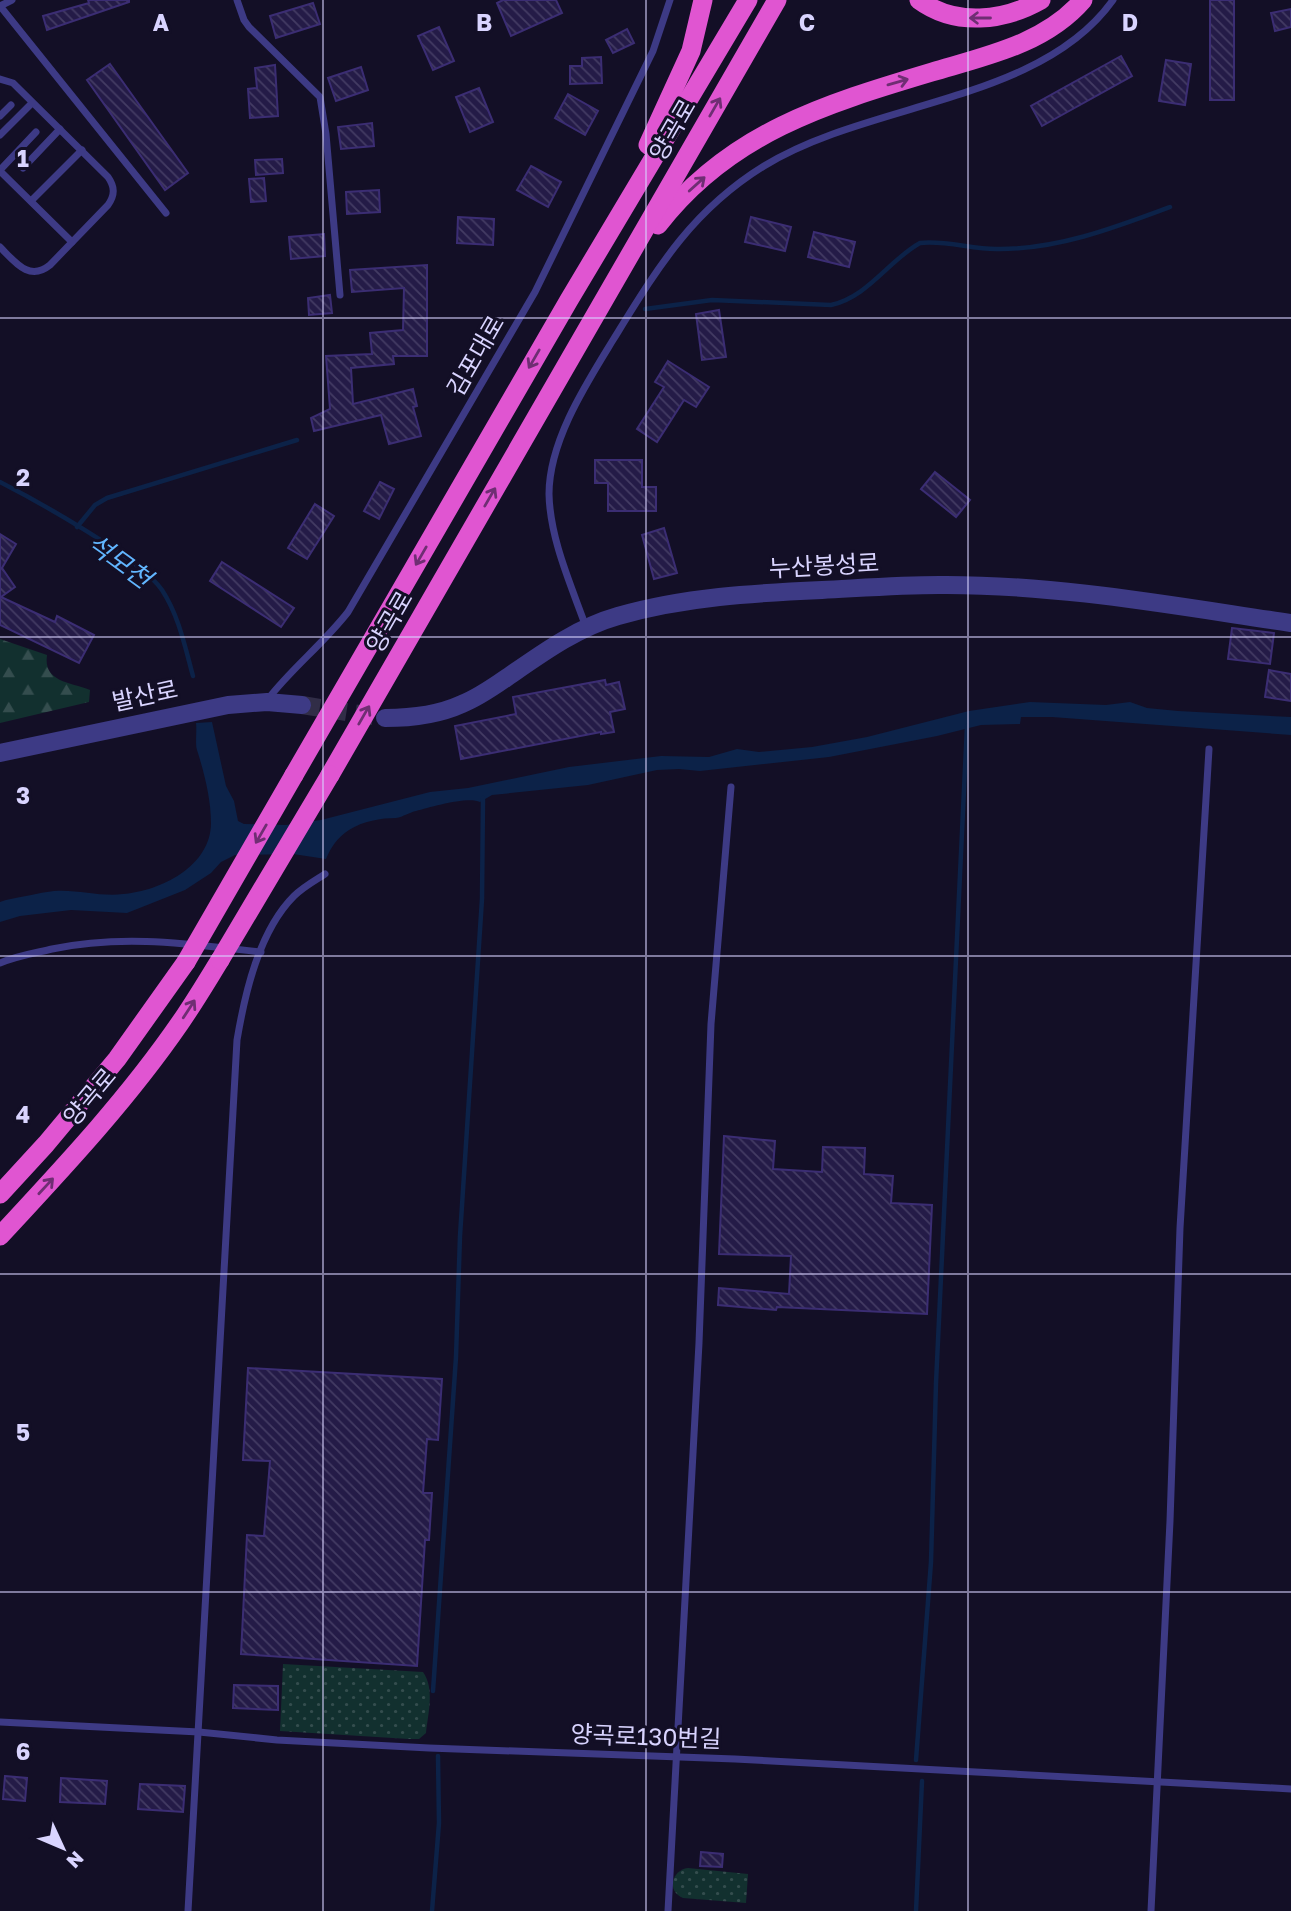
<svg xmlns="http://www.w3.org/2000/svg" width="1291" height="1911" font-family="'Golos Text','Noto Sans KR',sans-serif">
<defs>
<pattern id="grass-dots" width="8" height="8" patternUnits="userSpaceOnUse" patternTransform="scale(1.75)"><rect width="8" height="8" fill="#12302f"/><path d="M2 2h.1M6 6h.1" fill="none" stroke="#344d4e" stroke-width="1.8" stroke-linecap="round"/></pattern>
<pattern id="forest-firs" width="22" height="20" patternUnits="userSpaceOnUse" patternTransform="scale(1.75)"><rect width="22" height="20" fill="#12302f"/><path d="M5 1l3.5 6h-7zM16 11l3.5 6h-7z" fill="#344d4e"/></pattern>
<pattern id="building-back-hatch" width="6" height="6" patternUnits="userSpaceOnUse" patternTransform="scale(1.75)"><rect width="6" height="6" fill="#241b47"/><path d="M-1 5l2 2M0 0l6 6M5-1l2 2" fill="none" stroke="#433b63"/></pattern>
</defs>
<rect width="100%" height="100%" fill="#130f26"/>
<g fill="url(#grass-dots)">
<path d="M283,1664L423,1672C435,1689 428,1714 426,1733L419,1739H409L280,1731Z"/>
<path d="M688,1868L748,1874L746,1903L683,1898C666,1891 672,1870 688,1868Z"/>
</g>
<path fill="url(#forest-firs)" d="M0,639L47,655C43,682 70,682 90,690L89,702L0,723Z"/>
<path fill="#0c2248" d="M1030,702L1106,705L1130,702L1147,708L1178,711L1291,717V735L1052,717H1021L1020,724L981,725L937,736L829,757L700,771L679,769L657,770L588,785L492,795L480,802C468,796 431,807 416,811C410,812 403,817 396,818C381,818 363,821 349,830C337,838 331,847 326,859L293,854L235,855L221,862L211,873L185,890L127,913L71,910L20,916L0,922V902L6,900C22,897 38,893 54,891C77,889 101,897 123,894C161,891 211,866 211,823C211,799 204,772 197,750C195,745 197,731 196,723L212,722L226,786L234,801L238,821L244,824L286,825L321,820L430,792L468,788L569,767L661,756L709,757L737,749L759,752L812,747L867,737L969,711Z"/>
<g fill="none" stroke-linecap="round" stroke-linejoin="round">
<g stroke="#0c2248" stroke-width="4.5">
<path d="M645,309L712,300L831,305C868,297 889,260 920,243C945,240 971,249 996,249C1056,250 1114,228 1170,207"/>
<path d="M0,482C37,501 140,558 162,590C179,616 185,647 193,676"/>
<polyline points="77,527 95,505 107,498 297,440"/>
<polyline points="433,1691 456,1357 460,1236 482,899 483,798"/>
<polyline points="916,1760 931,1562 936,1383 967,726"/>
<polyline points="432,1911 439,1823 438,1756"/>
<polyline points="916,1911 922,1781"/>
</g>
</g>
<g fill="url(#building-back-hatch)" stroke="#3b2d73" stroke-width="2">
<polygon points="88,0 129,0 129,2 47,30 43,16 89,3"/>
<polygon points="503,0 556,0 562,13 511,36 497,3"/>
<rect x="1210" y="0" width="24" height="100"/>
<polygon points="313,3 320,24 276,38 270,16"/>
<polygon points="1291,9 1291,27 1275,31 1271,13"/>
<polygon points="439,27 454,61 433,70 418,36"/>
<polygon points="627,29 634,43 613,53 606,40"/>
<polygon points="1121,56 1132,76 1042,126 1031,106"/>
<polygon points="601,57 602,83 570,84 570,66 582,66 582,58"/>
<polygon points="1166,60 1191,64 1185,105 1159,101"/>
<polygon points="110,64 188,173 165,190 87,80"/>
<polygon points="275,65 278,116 250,118 248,89 257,88 255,68"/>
<polygon points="361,67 368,90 336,101 328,78"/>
<polygon points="479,88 493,122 470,132 456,97"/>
<polygon points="568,94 598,111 585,135 555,118"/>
<polygon points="372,123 374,146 341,149 338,127"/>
<polygon points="282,159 283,173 256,175 255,160"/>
<polygon points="531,166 561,182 548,207 517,190"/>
<polygon points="264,178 266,201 251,202 249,179"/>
<polygon points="379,190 380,212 347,214 346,192"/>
<polygon points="458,217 494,219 493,245 457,243"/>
<polygon points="751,217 791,227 785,251 745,242"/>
<polygon points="814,232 855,242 849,267 808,257"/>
<polygon points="324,234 325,256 291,259 289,237"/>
<polygon points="427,265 427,356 393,356 394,364 351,368 353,404 413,389 417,406 413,407 421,436 389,444 381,415 314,431 311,418 330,409 326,356 372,354 370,333 403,330 404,288 352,292 350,270"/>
<polygon points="330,295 332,313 309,315 308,298"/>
<polygon points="719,310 726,357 702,360 696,314"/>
<polygon points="668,361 709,387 696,407 684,400 657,442 637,429 664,387 655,382"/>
<polygon points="595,460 642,460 642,487 656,487 656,511 608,511 608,483 595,483"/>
<polygon points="935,472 970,500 956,517 921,489"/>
<polygon points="380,482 394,489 379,519 364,511"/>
<polygon points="315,504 334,516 307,559 288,548"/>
<polygon points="664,528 677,573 654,579 642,535"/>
<polygon points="0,534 16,544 2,568 15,587 1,597 55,622 57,616 94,635 79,663 0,625"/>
<polygon points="222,562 294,608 281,627 210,581"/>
<polygon points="1232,628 1274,633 1270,664 1228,659"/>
<polygon points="1269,670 1291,674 1291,701 1265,697"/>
<polygon points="605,680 606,685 619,682 625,709 610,712 614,732 601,734 601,732 461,759 455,726 516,714 513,697"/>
<polygon points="724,1136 775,1141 773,1169 822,1172 823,1147 865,1148 864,1174 893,1176 891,1203 932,1205 927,1314 777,1307 776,1310 718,1305 719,1288 789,1294 791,1256 719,1254"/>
<polygon points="248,1368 442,1379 438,1440 427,1439 423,1493 432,1493 429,1540 425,1540 417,1666 241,1654 247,1535 264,1536 270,1461 243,1460"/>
<polygon points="234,1685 278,1686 278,1710 233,1708"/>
<polygon points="5,1776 27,1778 25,1801 3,1799"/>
<polygon points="61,1778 107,1781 105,1804 60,1802"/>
<polygon points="140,1784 185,1786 183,1812 138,1809"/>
<polygon points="701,1852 723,1854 722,1867 700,1866"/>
</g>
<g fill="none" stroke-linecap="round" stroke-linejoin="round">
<polyline stroke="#312d47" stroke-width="18" stroke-dasharray="18 9" stroke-linecap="butt" points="302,705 378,717"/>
<g stroke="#3d3a85" stroke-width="7">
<polyline points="12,0 0,6 166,213"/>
<polyline points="237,0 244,20 249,27 320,97 326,134 340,295"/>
<path d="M0,79L13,83L108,177C115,187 115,195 108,205L50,265C29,282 15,262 0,247"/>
<polyline points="0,116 11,105"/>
<polyline points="0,135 32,103"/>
<polyline points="23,168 60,129"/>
<polyline points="0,170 36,132"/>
<polyline points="0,171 72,242"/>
<polyline points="31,201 82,150"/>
<path d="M586,627C571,585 550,539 549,494C549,441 586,384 613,340C657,269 691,211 764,166C869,101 1040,103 1113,0"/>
<path d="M268,699C292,668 323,644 348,612L535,292L653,51L670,0"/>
<path d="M0,963C16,956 35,953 52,949C124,934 189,944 261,952"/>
<polyline points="0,1722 199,1732 277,1740 429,1748 735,1759 1291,1789"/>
<path d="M188,1911L237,1040C245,993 259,931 294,896C303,887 314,881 325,874"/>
<polyline points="668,1911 699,1343 711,1024 731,787"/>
<polyline points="1151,1911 1170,1521 1180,1228 1209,749"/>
</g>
<g stroke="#3d3a85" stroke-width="18">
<path d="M385,718C411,718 438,715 462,704C480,697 496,685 512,674C545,651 579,627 618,616C684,597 754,593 822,590C861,588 900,585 939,585C1057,584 1175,606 1291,623"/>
<polyline points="0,753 228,705 267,702 302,705"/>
</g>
<g stroke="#e055d1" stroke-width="19">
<path d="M919,0C956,27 1004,21 1041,0"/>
<polyline points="648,145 691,51 703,0"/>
<path d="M658,225C729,133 825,104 932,72C986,56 1045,44 1083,0"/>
<polyline points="294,775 569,300 748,0"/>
<polyline points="330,775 777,0"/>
<polyline points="0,1194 46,1144 117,1059 186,962"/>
<path d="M0,1236C63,1168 127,1100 180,1023C194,1003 207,981 220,960"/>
</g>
<g stroke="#e055d1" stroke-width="19">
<polyline points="220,960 330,775"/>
<polyline points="186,962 294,775"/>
</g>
</g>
<defs><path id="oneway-shaft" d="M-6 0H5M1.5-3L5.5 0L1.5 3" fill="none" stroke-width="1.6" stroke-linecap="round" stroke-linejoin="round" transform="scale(1.75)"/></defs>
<g stroke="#6f2e73">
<use href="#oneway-shaft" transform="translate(980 18) rotate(180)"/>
<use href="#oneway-shaft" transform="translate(898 82) rotate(-16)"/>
<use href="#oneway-shaft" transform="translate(715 107) rotate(-60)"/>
<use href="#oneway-shaft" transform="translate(697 184) rotate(-42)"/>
<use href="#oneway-shaft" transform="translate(534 359) rotate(120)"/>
<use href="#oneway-shaft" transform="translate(490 497) rotate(-60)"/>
<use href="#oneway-shaft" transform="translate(421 556) rotate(120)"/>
<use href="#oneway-shaft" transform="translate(364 715) rotate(-60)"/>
<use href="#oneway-shaft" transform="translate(261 834) rotate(120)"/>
<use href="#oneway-shaft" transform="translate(189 1009) rotate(-57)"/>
<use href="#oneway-shaft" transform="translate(46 1186) rotate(-47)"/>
</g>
<path fill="none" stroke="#d9d4ff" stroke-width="2" stroke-opacity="0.55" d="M323,0V1911M646,0V1911M968,0V1911M0,318H1291M0,637H1291M0,956H1291M0,1274H1291M0,1592H1291"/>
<g text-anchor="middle" stroke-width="6" stroke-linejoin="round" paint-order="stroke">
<g font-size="24" fill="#d9d4ff" stroke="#130f26">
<text transform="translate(673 130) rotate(-60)" y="8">양곡로</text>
<text transform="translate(476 356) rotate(-60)" y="8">김포대로</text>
<text transform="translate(824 566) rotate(-3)" y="8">누산봉성로</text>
<text transform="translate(390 622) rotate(-60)" y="8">양곡로</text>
<text transform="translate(145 696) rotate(-12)" y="8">발산로</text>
<text transform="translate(90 1097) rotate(-50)" y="8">양곡로</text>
<text transform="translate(646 1737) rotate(2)" y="8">양곡로130번길</text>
</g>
<g font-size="26" font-style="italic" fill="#62b6ff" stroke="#130f26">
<text transform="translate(119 561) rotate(36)" y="9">석모천</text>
</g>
</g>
<g font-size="23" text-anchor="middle" font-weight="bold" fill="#d9d4ff" stroke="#130f26" stroke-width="6" stroke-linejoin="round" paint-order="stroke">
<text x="161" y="31">A</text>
<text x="484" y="31">B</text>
<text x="807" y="31">C</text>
<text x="1130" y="31">D</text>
<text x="23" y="167">1</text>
<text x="23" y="486">2</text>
<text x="23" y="804">3</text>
<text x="23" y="1123">4</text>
<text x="23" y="1441">5</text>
<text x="23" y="1760">6</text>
</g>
<g transform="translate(63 1848) rotate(134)" stroke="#130f26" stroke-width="5" paint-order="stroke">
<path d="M0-5L12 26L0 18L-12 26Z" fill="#d9d4ff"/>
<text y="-10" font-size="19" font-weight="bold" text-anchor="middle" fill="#d9d4ff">N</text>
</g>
</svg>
